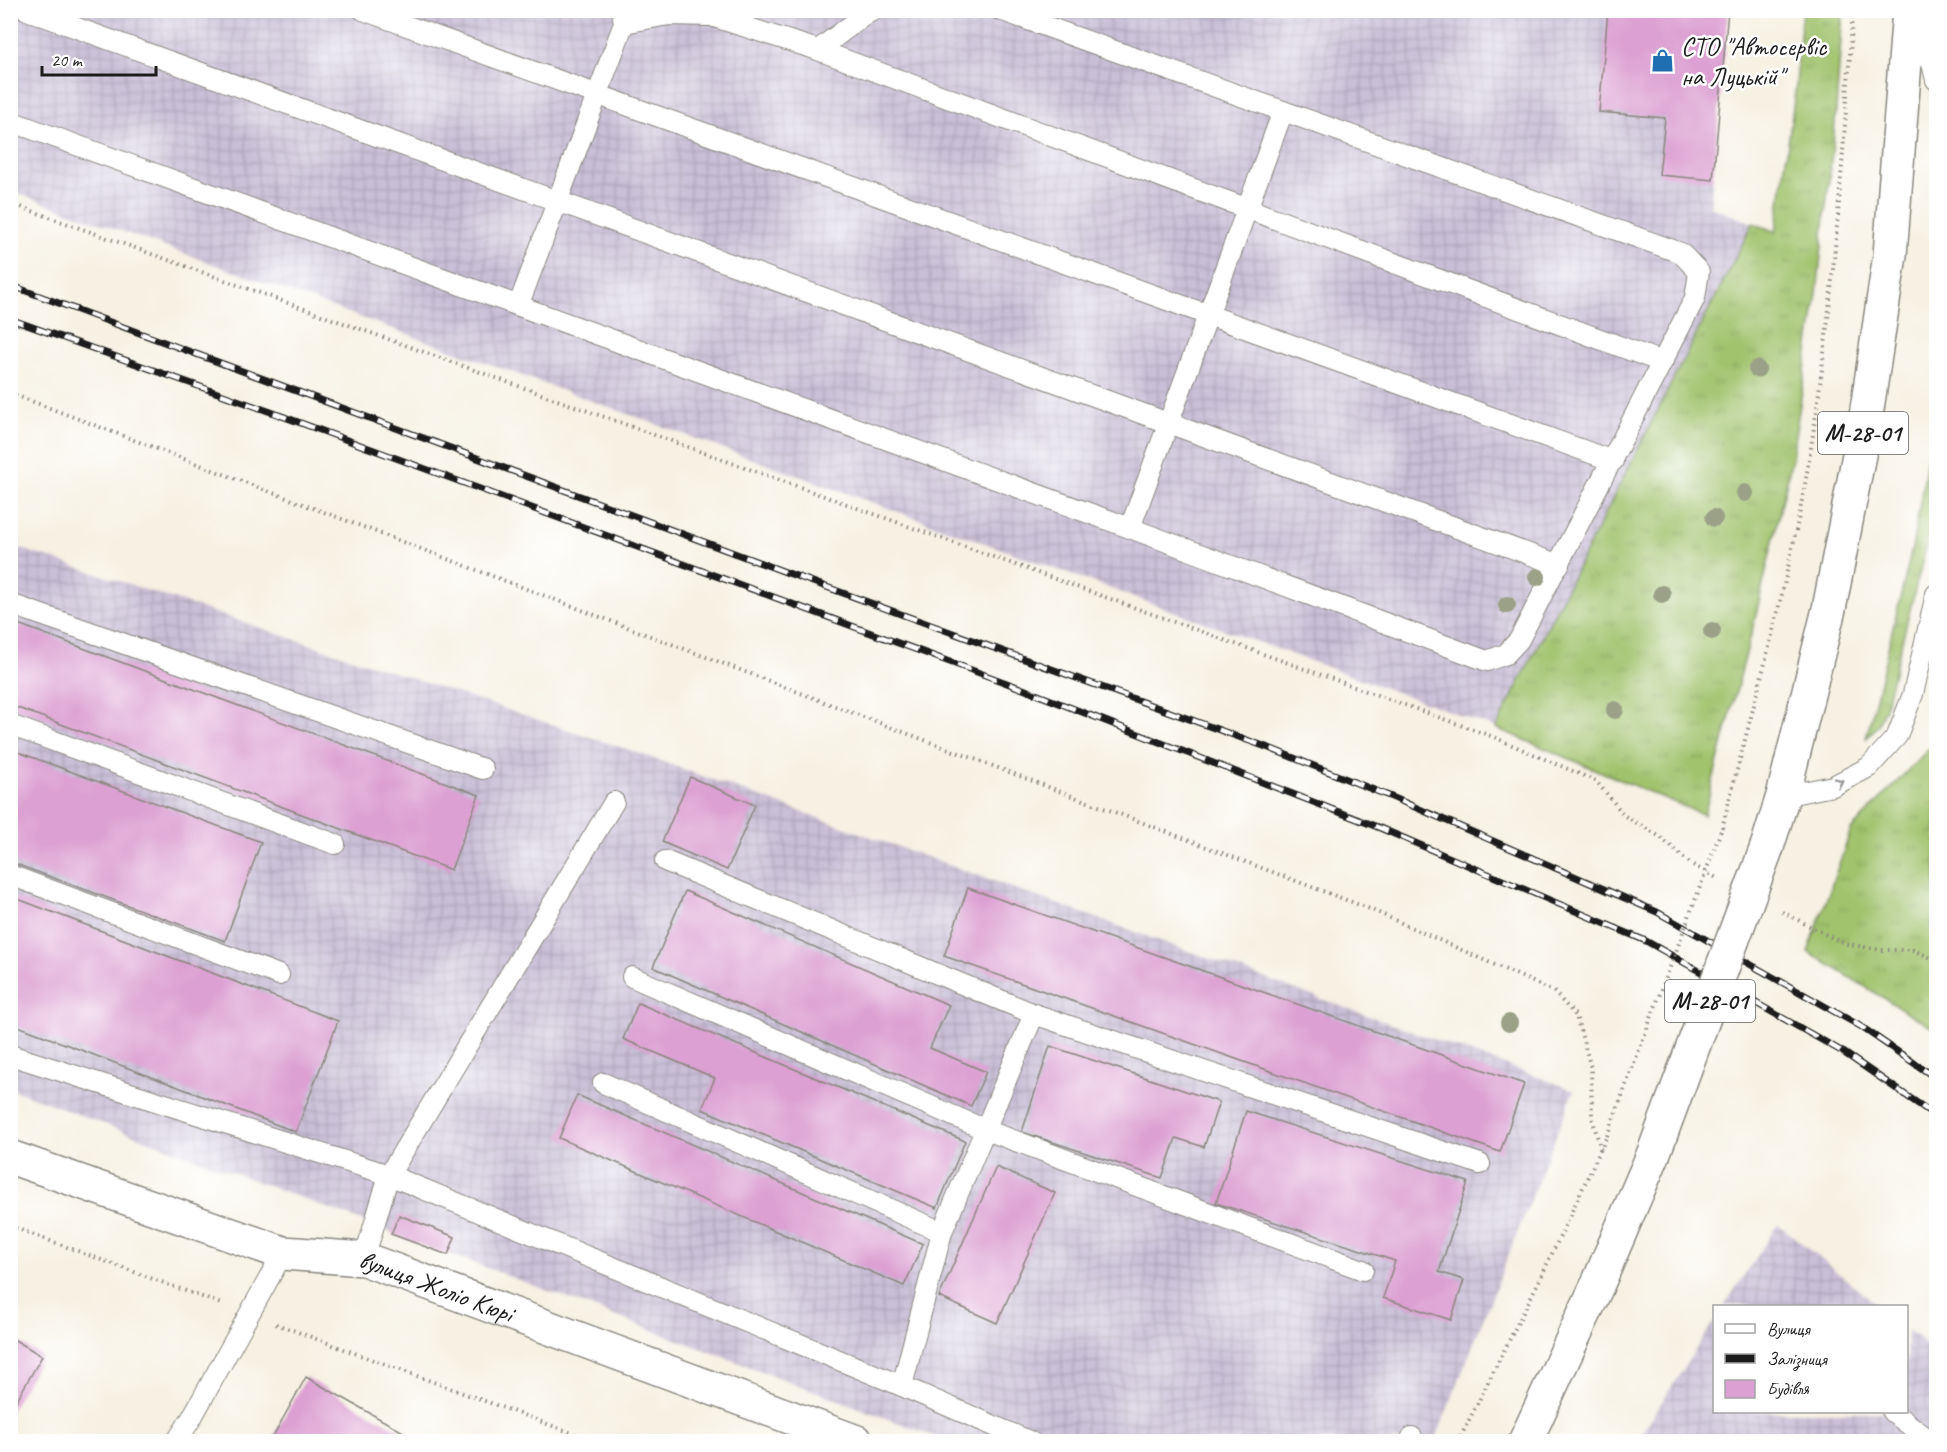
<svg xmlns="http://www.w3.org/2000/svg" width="1947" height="1452" font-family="Caveat,sans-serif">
<defs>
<pattern id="industrial-grid" width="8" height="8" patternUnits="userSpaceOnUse" patternTransform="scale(1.5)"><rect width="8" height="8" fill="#c9bfd7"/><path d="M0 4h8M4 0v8" fill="none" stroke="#aca4b8"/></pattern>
<pattern id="grass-tufts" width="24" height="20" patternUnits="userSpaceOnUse" patternTransform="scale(1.5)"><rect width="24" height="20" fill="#a1c36d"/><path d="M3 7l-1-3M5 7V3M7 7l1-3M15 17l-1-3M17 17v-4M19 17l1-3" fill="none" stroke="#8aa75e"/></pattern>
</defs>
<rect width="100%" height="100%" fill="#fff"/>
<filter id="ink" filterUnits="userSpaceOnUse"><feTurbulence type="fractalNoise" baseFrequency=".0167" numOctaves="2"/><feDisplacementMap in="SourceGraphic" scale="12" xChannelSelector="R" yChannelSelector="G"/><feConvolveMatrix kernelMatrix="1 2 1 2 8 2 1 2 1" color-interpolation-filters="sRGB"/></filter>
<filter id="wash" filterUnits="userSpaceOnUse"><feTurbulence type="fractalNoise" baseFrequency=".008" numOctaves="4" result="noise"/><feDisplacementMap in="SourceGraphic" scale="24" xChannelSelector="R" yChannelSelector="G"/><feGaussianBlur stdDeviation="1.35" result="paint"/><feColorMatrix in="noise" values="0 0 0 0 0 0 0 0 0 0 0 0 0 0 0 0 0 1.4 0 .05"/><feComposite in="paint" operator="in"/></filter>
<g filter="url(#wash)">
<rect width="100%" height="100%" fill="#f6f1e2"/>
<g fill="url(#industrial-grid)">
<polygon points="10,11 1728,11 1710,207 1753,223 1496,728 11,191"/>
<polygon points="10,545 641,754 1574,1090 1435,1441 947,1441 11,1089"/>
<polygon points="1778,1224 1879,1306 1724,1306"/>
<polygon points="1714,1321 1714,1412 1906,1412 1907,1329 1936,1354 1936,1441 1636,1442"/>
</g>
<g fill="url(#grass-tufts)" stroke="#5e7044" stroke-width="1.5">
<polygon points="1802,11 1843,11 1835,123 1817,293 1791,463 1754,623 1704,815 1496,728 1753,223 1776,232 1796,85"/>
<polygon points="1936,389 1936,508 1885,708 1878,725 1866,739 1912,549 1927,461"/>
<polygon points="1936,741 1936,1030 1808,952 1851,830"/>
</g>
<g id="blocks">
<g fill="#dca0d2">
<polygon points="1608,10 1728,10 1713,180 1659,175 1665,118 1599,112"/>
<polygon points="10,621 479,795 451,870 10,705"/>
<polygon points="10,749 261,842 225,941 10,862"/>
<polygon points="690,777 755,805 727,870 662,842"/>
<polygon points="968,888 1524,1084 1500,1152 944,956"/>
<polygon points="685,891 949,1005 930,1048 986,1072 971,1106 653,967"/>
<polygon points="10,896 338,1021 296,1132 10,1023"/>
<polygon points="638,1003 965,1141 937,1208 702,1109 715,1078 623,1039"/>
<polygon points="1050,1046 1219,1102 1204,1147 1176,1138 1162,1178 1022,1132"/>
<polygon points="577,1095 923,1244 904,1286 559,1138"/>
<polygon points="1246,1111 1468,1182 1439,1272 1464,1280 1451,1320 1383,1298 1395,1261 1216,1203"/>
<polygon points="996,1167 1055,1193 997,1323 939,1297"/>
<polygon points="399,1215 455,1237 448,1255 391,1234"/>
<polygon points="10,1337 42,1356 10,1412"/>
<polygon points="306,1377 421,1442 270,1442"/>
</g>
</g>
</g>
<g filter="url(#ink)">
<use href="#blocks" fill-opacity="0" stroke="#89867f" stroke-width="1.5"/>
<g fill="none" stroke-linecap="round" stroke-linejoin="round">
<defs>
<g id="service">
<polyline points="27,10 557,201 1559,565"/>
<polyline points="363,10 1613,461"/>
<polyline points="1919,10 1936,80"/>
<polyline points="624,23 669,15 711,16 818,50 1662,362"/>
<polyline points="818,50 866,14 874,10"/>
<polyline points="10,121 1130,528 1487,661 1506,654 1519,640 1695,298 1699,272 1681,253 1000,10"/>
<polyline points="519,304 624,23 622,11"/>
<polyline points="1130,528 1283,111"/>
<polyline points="10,604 483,769"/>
<polyline points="10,725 335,844"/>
<polyline points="1783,796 1833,786 1850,777 1869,767 1897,736 1913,694 1936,594"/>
<polyline points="665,861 1034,1014 1480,1164"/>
<polyline points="10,875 279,975"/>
<polyline points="632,977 986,1130 1363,1270"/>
<polyline points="10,1055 389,1175 902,1386 1031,1442"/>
<polyline points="603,1083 942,1232"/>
<polyline points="364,1259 389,1175 614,802"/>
<polyline points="902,1386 942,1232 1034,1014"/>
<polyline points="1892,1412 1932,1442"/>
<polyline points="176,1442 191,1419 283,1253"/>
<polyline points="1410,1442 1412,1437"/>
</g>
<g id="minor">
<path id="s1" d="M10,1157L283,1253L364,1259L857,1442"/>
</g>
<g id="trunk">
<polyline points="1767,847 1783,796 1829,609 1864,429 1890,255 1909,10"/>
<polyline points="1525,1442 1597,1286 1653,1155"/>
</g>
</defs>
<use href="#service" stroke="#89867f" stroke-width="22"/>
<use href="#minor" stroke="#89867f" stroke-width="36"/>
<use href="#trunk" stroke="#89867f" stroke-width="36"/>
<g stroke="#89867f" stroke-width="4" stroke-dasharray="1.5 4.5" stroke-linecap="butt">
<polyline points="10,203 1491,736 1596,781 1625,816 1659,836 1691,864 1717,878"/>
<polyline points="10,393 1370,909 1553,991 1576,1016 1591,1068 1592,1117 1601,1151"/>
<path d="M1722,828C1751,714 1784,600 1805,484C1832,328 1842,169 1853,10"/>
<polyline points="1782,912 1843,943 1880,950 1913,950 1936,960"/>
<polyline points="10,1226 221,1304"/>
<polyline points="276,1324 596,1442"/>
<polyline points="1458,1442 1541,1277 1607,1136"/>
</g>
<use href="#service" stroke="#fff" stroke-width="20"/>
<use href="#minor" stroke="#fff" stroke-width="33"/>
<use href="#trunk" stroke="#fff" stroke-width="33"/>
<defs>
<g id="rail">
<polyline points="10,285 788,573 1269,748 1394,798 1657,912 1860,1026 1936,1078"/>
<polyline points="10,319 271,412 1023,689 1380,828 1646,941 1843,1052 1936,1116"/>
</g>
</defs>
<use href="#rail" stroke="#1c1c1c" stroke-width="7"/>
<use href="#rail" stroke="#fff" stroke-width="4.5" stroke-dasharray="14" stroke-linecap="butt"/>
<defs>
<polyline id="trunk-bridge" points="1653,1155 1767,847"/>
</defs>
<use href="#trunk-bridge" stroke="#89867f" stroke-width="36" stroke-linecap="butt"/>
<polyline stroke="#89867f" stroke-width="4" stroke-dasharray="1.5 4.5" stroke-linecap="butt" points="1607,1136 1722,828"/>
<use href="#trunk-bridge" stroke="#fff" stroke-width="33"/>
</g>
<g fill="#9ba187">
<circle cx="1757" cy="369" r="9"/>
<circle cx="1745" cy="493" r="9"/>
<circle cx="1714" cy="518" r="9"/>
<circle cx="1537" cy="577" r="9"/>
<circle cx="1662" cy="594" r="9"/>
<circle cx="1507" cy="605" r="9"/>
<circle cx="1712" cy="631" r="9"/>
<circle cx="1615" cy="710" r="9"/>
<circle cx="1509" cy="1023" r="9"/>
</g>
<defs><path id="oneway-chevron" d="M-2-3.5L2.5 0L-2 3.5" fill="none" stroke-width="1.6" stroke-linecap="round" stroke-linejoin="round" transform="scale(1.5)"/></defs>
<use stroke="#999" href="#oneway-chevron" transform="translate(1839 782) rotate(-25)"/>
</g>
<defs>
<symbol id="shop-bare" viewBox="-9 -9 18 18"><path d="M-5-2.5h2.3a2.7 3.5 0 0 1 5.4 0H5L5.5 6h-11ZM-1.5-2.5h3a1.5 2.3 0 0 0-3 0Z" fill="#1f6fb2" stroke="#fff" stroke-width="2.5" paint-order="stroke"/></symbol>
</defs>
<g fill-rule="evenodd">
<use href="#shop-bare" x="1646" y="44" width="33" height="33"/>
</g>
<g text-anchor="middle" stroke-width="5" stroke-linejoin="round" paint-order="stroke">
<g fill="#fff" stroke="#606060" stroke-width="1.5">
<rect x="1818" y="412" width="90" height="42" rx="4.5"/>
<rect x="1665" y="980" width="90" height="42" rx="4.5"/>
</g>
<g font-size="24" font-weight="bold" fill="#1c1c1c">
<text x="1863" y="441">М-28-01</text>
<text x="1710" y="1009">М-28-01</text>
</g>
<g font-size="26" fill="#1c1c1c" stroke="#fff" text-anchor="start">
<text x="1681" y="55">СТО "Автосервіс<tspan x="1681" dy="30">на Луцькій"</tspan></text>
</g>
<g font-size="26" fill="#1c1c1c" stroke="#fff">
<text dy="9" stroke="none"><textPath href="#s1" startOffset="448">вулиця Жоліо Кюрі</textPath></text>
</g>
</g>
<rect width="1947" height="1452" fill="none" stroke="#fff" stroke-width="36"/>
<rect x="1713" y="1305" width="195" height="108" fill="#ffffff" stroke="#a4a4a4" stroke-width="1.5"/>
<rect x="1725" y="1324" width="30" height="9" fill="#ffffff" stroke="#a4a4a4" stroke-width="1.5"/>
<text x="1767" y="1335" font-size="18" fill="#1c1c1c">Вулиця</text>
<rect x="1725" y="1354" width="30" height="9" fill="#1c1c1c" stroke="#a4a4a4" stroke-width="1.5"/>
<text x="1767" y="1365" font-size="18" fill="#1c1c1c">Залізниця</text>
<rect x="1725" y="1380" width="30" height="18" fill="#dca0d2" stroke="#a4a4a4" stroke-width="1.5"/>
<text x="1767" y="1395" font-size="18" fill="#1c1c1c">Будівля</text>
<path d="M42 66v9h114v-9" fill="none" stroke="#1c1c1c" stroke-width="3"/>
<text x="51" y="66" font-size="18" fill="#1c1c1c" stroke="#ffffff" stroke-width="4.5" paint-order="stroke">20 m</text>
</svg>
